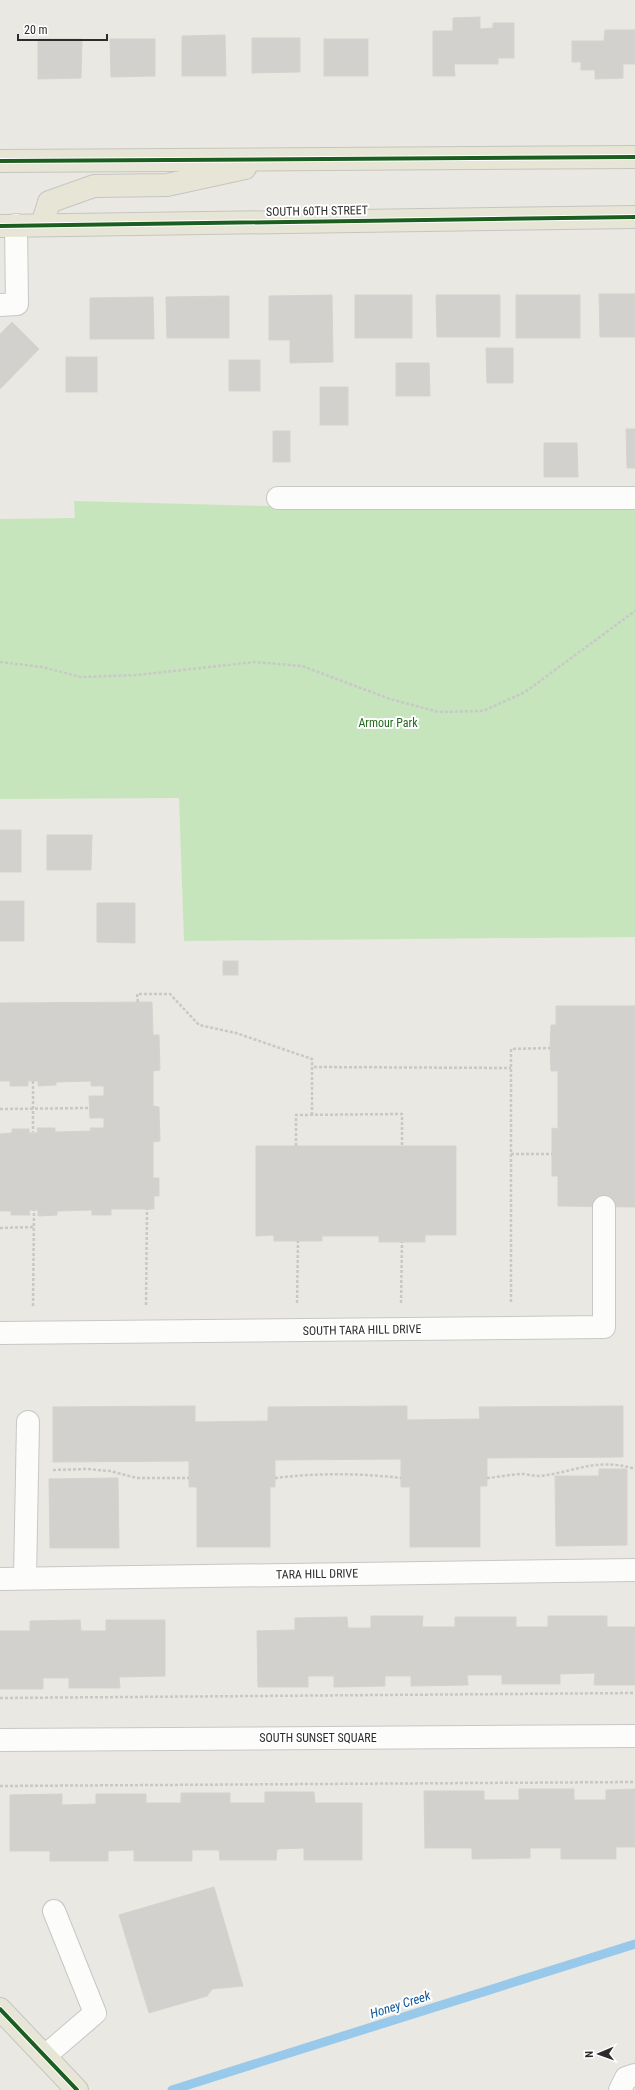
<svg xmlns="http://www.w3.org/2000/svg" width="635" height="2090" font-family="'Roboto Condensed',sans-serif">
<rect width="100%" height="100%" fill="#eae8e2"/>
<polygon fill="#c7e5bc" points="74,501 268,506 635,505 635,937 184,941 179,798 0,799 0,519 75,518"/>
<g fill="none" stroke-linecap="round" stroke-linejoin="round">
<polyline stroke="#98c8ea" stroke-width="9" points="172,2090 635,1944"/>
</g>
<g fill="#d3d1cd" stroke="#d5d3ce">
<polygon points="480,17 480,29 493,28 493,23 514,23 514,58 498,58 498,64 454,64 455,76 433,76 433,31 453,31 453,18"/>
<polygon points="605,30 635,30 635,64 623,64 623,78 595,79 595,70 581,70 581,62 572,62 572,41 604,41"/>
<polygon points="225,35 226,76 182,76 182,36"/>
<polygon points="252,38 300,38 300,72 252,73"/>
<polygon points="38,39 82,39 81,78 38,79"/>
<polygon points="110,39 155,39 155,76 111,77"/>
<rect x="324" y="39" width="44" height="37"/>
<polygon points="599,294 635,294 635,337 600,337"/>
<polygon points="332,295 333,362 290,363 290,340 269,340 269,296"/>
<rect x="355" y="295" width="57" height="43"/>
<polygon points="436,295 500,295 500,337 437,337"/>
<rect x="516" y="295" width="64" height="43"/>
<polygon points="229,296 229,338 167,338 166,297"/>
<polygon points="153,297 154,339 90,339 90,298"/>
<polygon points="12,322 39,349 0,389 0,334"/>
<polygon points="486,348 513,348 513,383 487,383"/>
<rect x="66" y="357" width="31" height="35"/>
<rect x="229" y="360" width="31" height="31"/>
<polygon points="396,363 429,363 430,396 396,396"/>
<rect x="320" y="387" width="28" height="38"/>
<polygon points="626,429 635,429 635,468 627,468"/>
<rect x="273" y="431" width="17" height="31"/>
<polygon points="544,443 577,443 578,477 544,477"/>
<rect x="0" y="830" width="21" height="42"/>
<polygon points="47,835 92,835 91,870 47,870"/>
<rect x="0" y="901" width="24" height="40"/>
<polygon points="97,903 135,903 135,943 97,942"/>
<rect x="223" y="961" width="15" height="14"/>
<polygon points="152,1002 153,1035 159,1035 160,1070 153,1071 153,1106 159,1107 160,1141 153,1142 153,1178 159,1178 159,1196 154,1196 154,1209 111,1209 111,1215 92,1215 92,1210 57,1211 57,1215 38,1216 38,1210 29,1210 30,1215 11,1215 11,1211 0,1211 0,1134 12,1133 12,1129 29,1129 29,1133 38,1133 37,1128 55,1128 55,1132 91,1131 90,1128 104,1128 104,1118 90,1118 89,1096 104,1096 104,1086 91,1086 91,1081 56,1082 56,1085 38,1086 38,1081 28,1081 28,1086 10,1086 10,1081 0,1081 0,1003"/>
<polygon points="556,1006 635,1006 635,1207 558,1206 558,1176 552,1176 552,1128 558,1129 558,1071 551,1071 550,1048 551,1025 556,1025"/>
<polygon points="256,1146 456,1146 456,1235 425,1235 425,1242 379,1242 379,1236 322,1236 322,1241 274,1241 274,1235 256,1236"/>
<polygon points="195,1406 195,1422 268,1421 268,1407 407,1406 407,1420 480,1419 479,1407 623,1406 623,1457 487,1458 487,1486 480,1486 480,1547 410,1547 410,1487 401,1487 401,1459 275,1460 275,1487 270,1487 270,1547 197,1547 197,1487 189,1487 189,1461 53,1462 53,1407"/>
<polygon points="599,1469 627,1469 627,1545 556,1546 555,1476 599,1476"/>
<polygon points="118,1478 119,1548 50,1548 49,1479"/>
<polygon points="371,1616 423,1616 422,1627 455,1627 455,1617 516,1617 516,1627 548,1627 548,1616 607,1616 607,1627 635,1627 635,1685 594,1685 595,1673 560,1674 560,1684 502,1684 502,1675 467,1675 468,1685 411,1686 411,1676 385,1676 385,1686 334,1687 334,1676 308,1676 308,1687 258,1687 257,1631 295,1630 295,1618 347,1617 348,1628 371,1628"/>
<polygon points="80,1620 81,1631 106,1631 106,1620 165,1620 165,1676 119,1677 120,1688 69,1688 69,1678 43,1678 43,1689 0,1689 0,1631 30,1631 30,1621"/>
<polygon points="519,1789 574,1789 574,1800 606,1800 606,1790 635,1789 635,1847 616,1847 616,1859 561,1859 561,1848 530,1848 530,1858 472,1859 472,1848 425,1848 424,1791 484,1791 484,1800 519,1800"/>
<polygon points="265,1792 314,1792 315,1803 362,1803 362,1860 304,1860 304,1848 277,1849 276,1860 220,1860 219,1850 192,1850 192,1861 134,1861 134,1850 108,1851 108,1861 50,1861 50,1851 10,1851 10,1795 62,1794 62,1805 96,1804 96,1794 146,1794 146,1803 181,1803 181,1793 230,1793 230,1803 265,1803"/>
<polygon points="214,1887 243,1986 212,1989 207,1996 149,2013 119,1915"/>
</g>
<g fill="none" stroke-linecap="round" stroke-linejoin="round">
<defs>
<g id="minor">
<polyline points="0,305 17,304 16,225"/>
<polyline points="278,498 635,498"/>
<polyline points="0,1333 604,1327 604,1207"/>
<polyline points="25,1578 28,1422"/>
<polyline points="0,1579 635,1570"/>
<polyline points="0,1740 635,1736"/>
<polyline points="45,2056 95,2013 54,1911"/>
<polyline points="620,2090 626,2078 635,2075"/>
</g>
<g id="major">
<polyline points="0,161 635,157"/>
<polyline points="42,225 49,202 94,186 167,185 245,168"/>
<polyline points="0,226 635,217"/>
<polyline points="0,2009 77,2090"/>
</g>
</defs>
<use href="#minor" stroke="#c7c7c7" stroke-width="24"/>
<use href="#major" stroke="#c6c5c2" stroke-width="24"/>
<g stroke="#c8c8c7" stroke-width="2.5" stroke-dasharray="3 2" stroke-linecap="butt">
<polyline points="0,662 42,667 81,677 137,675 255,662 302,666 390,699 439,712 483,711 525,692 635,611"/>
<polyline points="138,1002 137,994 170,994 199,1025 236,1033 312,1059 312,1067"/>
<polyline points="33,1081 33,1132"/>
<polyline points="0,1109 89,1108"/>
<polyline points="312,1115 312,1067 511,1068"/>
<polyline points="296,1146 296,1115 402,1114 402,1146"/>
<polyline points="511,1154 552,1154"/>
<polyline points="0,1228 33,1227"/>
<polyline points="511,1302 511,1049 550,1048"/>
<polyline points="297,1303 298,1241"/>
<polyline points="401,1303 402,1242"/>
<polyline points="146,1305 147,1209"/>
<polyline points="33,1306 34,1210"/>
<polyline points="53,1470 87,1469 110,1471 137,1478 189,1478"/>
<path d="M275,1478C316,1473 360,1473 401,1478"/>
<path d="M487,1478C499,1477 512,1474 524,1474C530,1475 535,1476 540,1476C575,1472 597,1457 635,1469"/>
<polyline points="0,1698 635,1693"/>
<polyline points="0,1786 635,1782"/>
</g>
<use href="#minor" stroke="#fcfcfb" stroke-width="22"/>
<use href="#major" stroke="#e7e5d5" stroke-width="22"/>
<defs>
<g id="cycleway">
<polyline points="0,161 635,157"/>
<polyline points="0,226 635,217"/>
<polyline points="0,2009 77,2090"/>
</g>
</defs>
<use href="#cycleway" stroke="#fff" stroke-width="6"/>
<use href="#cycleway" stroke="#1b5e20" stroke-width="4"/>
</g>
<g text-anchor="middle" stroke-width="4" stroke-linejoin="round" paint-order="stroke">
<g font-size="12" fill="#2c2c2c" stroke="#fff">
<text transform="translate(317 211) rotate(-1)" y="4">SOUTH 60TH STREET</text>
<text transform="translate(362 1330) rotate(-1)" y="4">SOUTH TARA HILL DRIVE</text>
<text transform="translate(317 1574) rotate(-1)" y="4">TARA HILL DRIVE</text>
<text x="318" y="1742">SOUTH SUNSET SQUARE</text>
</g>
<g font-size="12" fill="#21691c" stroke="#fff">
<text x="388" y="727">Armour Park</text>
</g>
<g font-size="13" font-style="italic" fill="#10589c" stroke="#fff">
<text transform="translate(400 2004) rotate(-18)" y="5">Honey Creek</text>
</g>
</g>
<g transform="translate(599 2054) rotate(268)" stroke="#ffffff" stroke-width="3" paint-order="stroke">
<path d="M0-3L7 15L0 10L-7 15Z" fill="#2c2c2c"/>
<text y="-6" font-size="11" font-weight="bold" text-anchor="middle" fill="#2c2c2c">N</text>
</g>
<path d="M18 34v6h89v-6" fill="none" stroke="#2c2c2c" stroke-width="2"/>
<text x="24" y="34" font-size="12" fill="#2c2c2c" stroke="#ffffff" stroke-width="3" paint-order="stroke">20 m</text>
</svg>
